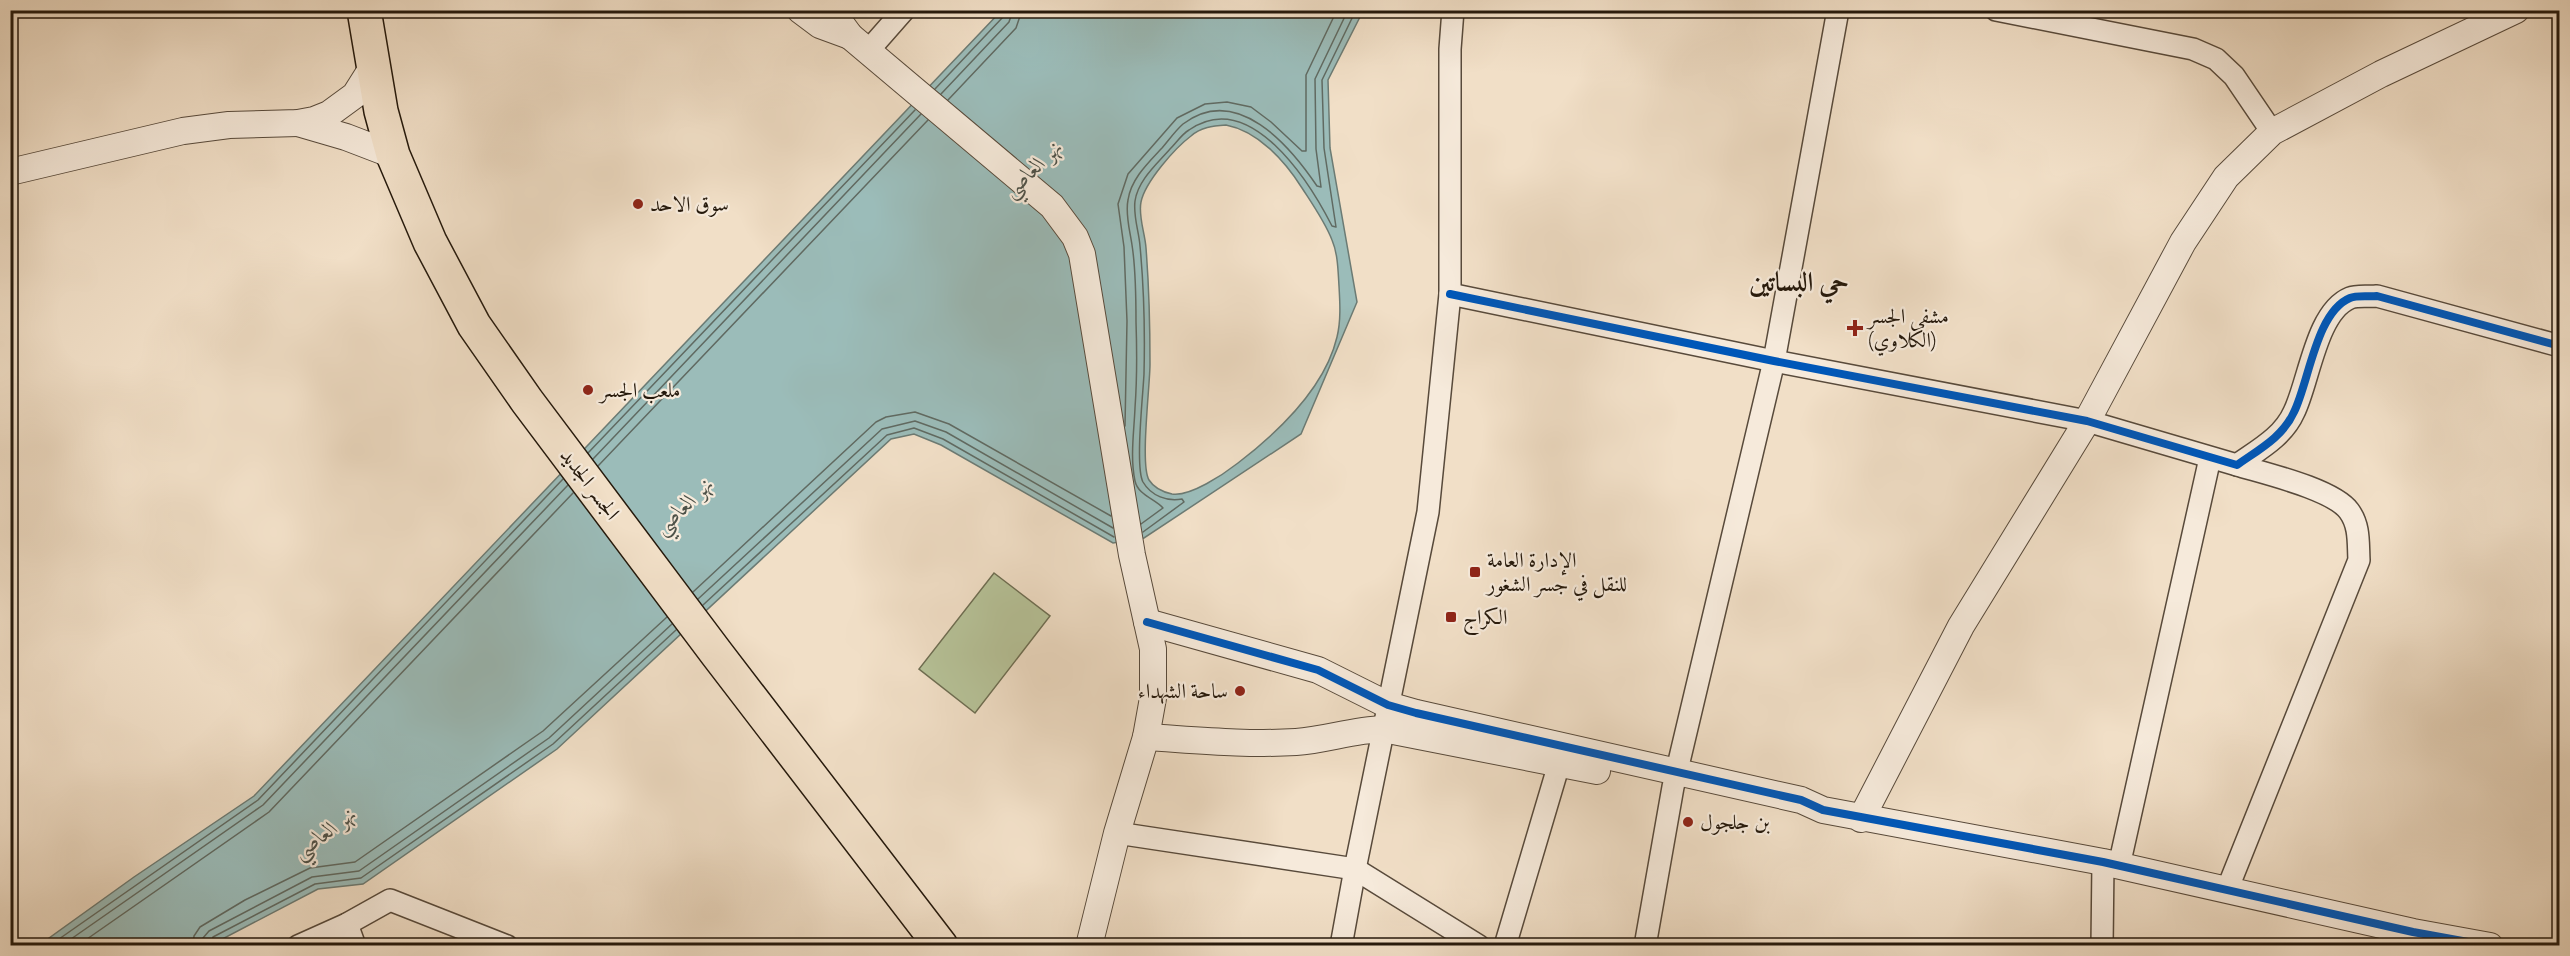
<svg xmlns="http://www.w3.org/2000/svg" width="2570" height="956" font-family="'IM FELL English',Amiri,serif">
<rect width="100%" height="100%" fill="#f1dfc7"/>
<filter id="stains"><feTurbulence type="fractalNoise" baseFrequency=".00333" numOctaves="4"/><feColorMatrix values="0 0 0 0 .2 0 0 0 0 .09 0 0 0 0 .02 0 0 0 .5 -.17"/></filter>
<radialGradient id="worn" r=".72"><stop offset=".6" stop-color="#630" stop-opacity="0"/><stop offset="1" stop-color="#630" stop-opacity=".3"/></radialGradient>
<polygon fill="#b6c298" stroke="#6e6e52" stroke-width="1.5" points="994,573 1050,616 975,713 919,669"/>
<path fill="#9bbcb9" stroke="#6c7b74" stroke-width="1.5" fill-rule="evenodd" d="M1001,11H1363L1328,80L1330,148L1357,302L1301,434L1144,538L1113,543L941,445L914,434L891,439L557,749L363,884L318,889L211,945L38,946L134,877L254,796ZM1226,125C1258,131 1285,161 1302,188C1313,205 1325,222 1332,240C1338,254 1338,271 1339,286C1340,303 1341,321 1337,337C1325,388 1277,433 1238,463C1224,474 1190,497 1172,494C1163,492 1154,488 1149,480C1140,465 1150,386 1150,364C1150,325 1149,286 1146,248C1145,233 1138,216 1141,202C1145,182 1175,148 1191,136C1201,127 1213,126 1226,125Z"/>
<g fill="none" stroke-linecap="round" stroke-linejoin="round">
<g stroke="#606a62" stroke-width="1.5">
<polyline points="935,89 1003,17 1005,10"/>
<polyline points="941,94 1009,22 1013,10"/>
<polyline points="948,100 1016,28 1022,10"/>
<polyline points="1125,426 1127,321 1124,247 1118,204 1128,174 1177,118 1205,104 1227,102 1251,107 1271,122 1302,151 1306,151 1306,75 1337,10"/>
<polyline points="588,453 915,110"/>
<polyline points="593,459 921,114"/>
<polyline points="598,466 928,120"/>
<path d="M1141,524L1163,508C1155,499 1138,495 1135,481C1130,457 1134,432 1135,408C1137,380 1137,351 1136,322C1136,297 1136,270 1132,245C1130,231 1125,214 1128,200C1131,179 1148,163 1162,148C1169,140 1175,131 1183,124C1237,83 1290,146 1317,186L1321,187L1316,149L1315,79L1348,10"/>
<path d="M1143,532L1184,502L1182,499C1168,502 1151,496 1143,482C1135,467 1143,395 1144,374C1145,332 1144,288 1140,246C1139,232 1133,216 1135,201C1138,180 1157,164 1170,149C1176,143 1182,134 1189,130C1250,87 1309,181 1332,226L1336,227L1324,148L1322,80L1356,10"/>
<polyline points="693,592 876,422 886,417 915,412 949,424 1111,516"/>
<polyline points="698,599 882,429 915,421 946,432 1113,528"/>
<polyline points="703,605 887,435 914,428 943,439 1114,537"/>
<polyline points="49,946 258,800 563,479"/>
<polyline points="61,946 263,805 568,485"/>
<polyline points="77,946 269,812 573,493"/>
<polyline points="193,946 194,936 200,927 245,900 310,868 355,862 543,731 667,617"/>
<polyline points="202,946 203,938 209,931 312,877 359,871 549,738 672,624"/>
<polyline points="210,946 213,937 315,884 361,878 553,744 676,630"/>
</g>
<defs>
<g id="minor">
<polyline points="1996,10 2193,49 2216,59 2234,76 2272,132"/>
<polyline points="868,51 904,10"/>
<path d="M1450,294L1774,361L2087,421L2237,465C2258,450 2283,437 2294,412C2309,382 2316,312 2350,298C2357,295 2369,297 2377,296L2560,346"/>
<polyline points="1117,833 1355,869 1479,946"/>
<polyline points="2119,866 2210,458"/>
<path d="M2227,890L2359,560C2358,543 2360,526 2349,511C2333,489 2263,473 2237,465"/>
<polyline points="347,924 355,946"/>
<polyline points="298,946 347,924 390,900 507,946"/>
<polyline points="1341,946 1355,869 1428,512 1450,294 1450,49 1453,10"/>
<polyline points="1505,946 1559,764"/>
<polyline points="1645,946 1673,787 1774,361 1838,10"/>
<polyline points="2102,946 2103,862"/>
</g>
<g id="tertiary">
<polyline points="800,10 820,25 850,36"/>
<polyline points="831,10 850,36 1052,206 1075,237 1082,254 1132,555 1153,649 1153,698 1146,737 1117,833 1089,946"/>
<polyline points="298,123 346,137 393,155"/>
<polyline points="10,172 183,131 229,125 298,123 314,120 329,114 355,95 372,68"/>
<polyline points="1147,622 1318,670 1388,705 1416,713 1801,800 1823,810 2103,862 2413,932 2490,946"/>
<path d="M1146,737C1196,740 1246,745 1296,742C1325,740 1353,730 1383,729L1597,771"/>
<polyline points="1861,819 1961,626 2087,421 2183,242 2226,177 2272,132 2381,74 2516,10"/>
</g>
<polyline id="primary" points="364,10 381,111 393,155 430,242 474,325 527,401 717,654 941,946"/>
</defs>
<use href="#minor" stroke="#584a3b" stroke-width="24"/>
<use href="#tertiary" stroke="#584a3b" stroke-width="28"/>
<use href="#primary" stroke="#25190c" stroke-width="36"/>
<use href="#minor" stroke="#f6eadb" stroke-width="21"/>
<use href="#tertiary" stroke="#f6eadb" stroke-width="26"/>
<use href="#primary" stroke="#f1dfc7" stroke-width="33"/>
<defs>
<g id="cycleway">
<path d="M1450,294L1774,361L2087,421L2237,465C2258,450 2283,437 2294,412C2309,382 2316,312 2350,298C2357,295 2369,297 2377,296L2560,346"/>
<polyline points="1147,622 1318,670 1388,705 1416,713 1801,800 1823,810 2103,862 2413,932 2490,946"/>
</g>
</defs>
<use href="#cycleway" stroke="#f6eadb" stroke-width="11"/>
<use href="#cycleway" stroke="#0057b8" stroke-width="8"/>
</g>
<g fill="#8f2418" stroke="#f6eadb" stroke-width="2">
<circle cx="638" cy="204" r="6"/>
<path d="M1852 319h6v6h6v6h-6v6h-6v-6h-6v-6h6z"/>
<circle cx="588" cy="390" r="6"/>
<rect x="1469" y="566" width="12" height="12" rx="3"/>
<rect x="1445" y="611" width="12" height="12" rx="3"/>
<circle cx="1240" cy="691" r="6"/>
<circle cx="1688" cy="822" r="6"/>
</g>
<g text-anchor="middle" stroke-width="4.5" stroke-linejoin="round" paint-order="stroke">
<g font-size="21" fill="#25190c" stroke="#f6eadb" text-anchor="start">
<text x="650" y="211">سوق الاحد</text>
<text x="1868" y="323">مشفى الجسر<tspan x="1868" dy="24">(الكلاوي)</tspan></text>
<text x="600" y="397">ملعب الجسر</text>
<text x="1487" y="567">الإدارة العامة<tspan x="1487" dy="24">للنقل في جسر الشغور</tspan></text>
<text x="1463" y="624">الكراج</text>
<text x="1228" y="698" text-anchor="end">ساحة الشهداء</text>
<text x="1700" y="829">بن جلجول</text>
</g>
<g font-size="21" fill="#25190c" stroke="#f6eadb">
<text transform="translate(590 484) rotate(53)" y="7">الجسر الجديد</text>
</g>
<g font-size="22" font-style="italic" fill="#4e5249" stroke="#f6eadb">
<text transform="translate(1032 168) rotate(-44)" y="8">نهر العاصي</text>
<text transform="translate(683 505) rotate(-44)" y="8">نهر العاصي</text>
<text transform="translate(324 832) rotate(-37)" y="8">نهر العاصي</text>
</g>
<g font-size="27" font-weight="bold" fill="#25190c" stroke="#f6eadb">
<text x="1799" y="291">حي البساتين</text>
</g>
</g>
<rect width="2570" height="956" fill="none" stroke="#f1dfc7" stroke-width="36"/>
<rect x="12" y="12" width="2546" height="932" fill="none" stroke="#25190c" stroke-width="3"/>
<rect x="18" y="18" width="2534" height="920" fill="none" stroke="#25190c" stroke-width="1.5"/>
<rect width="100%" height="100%" filter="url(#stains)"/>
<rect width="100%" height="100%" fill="url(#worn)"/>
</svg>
